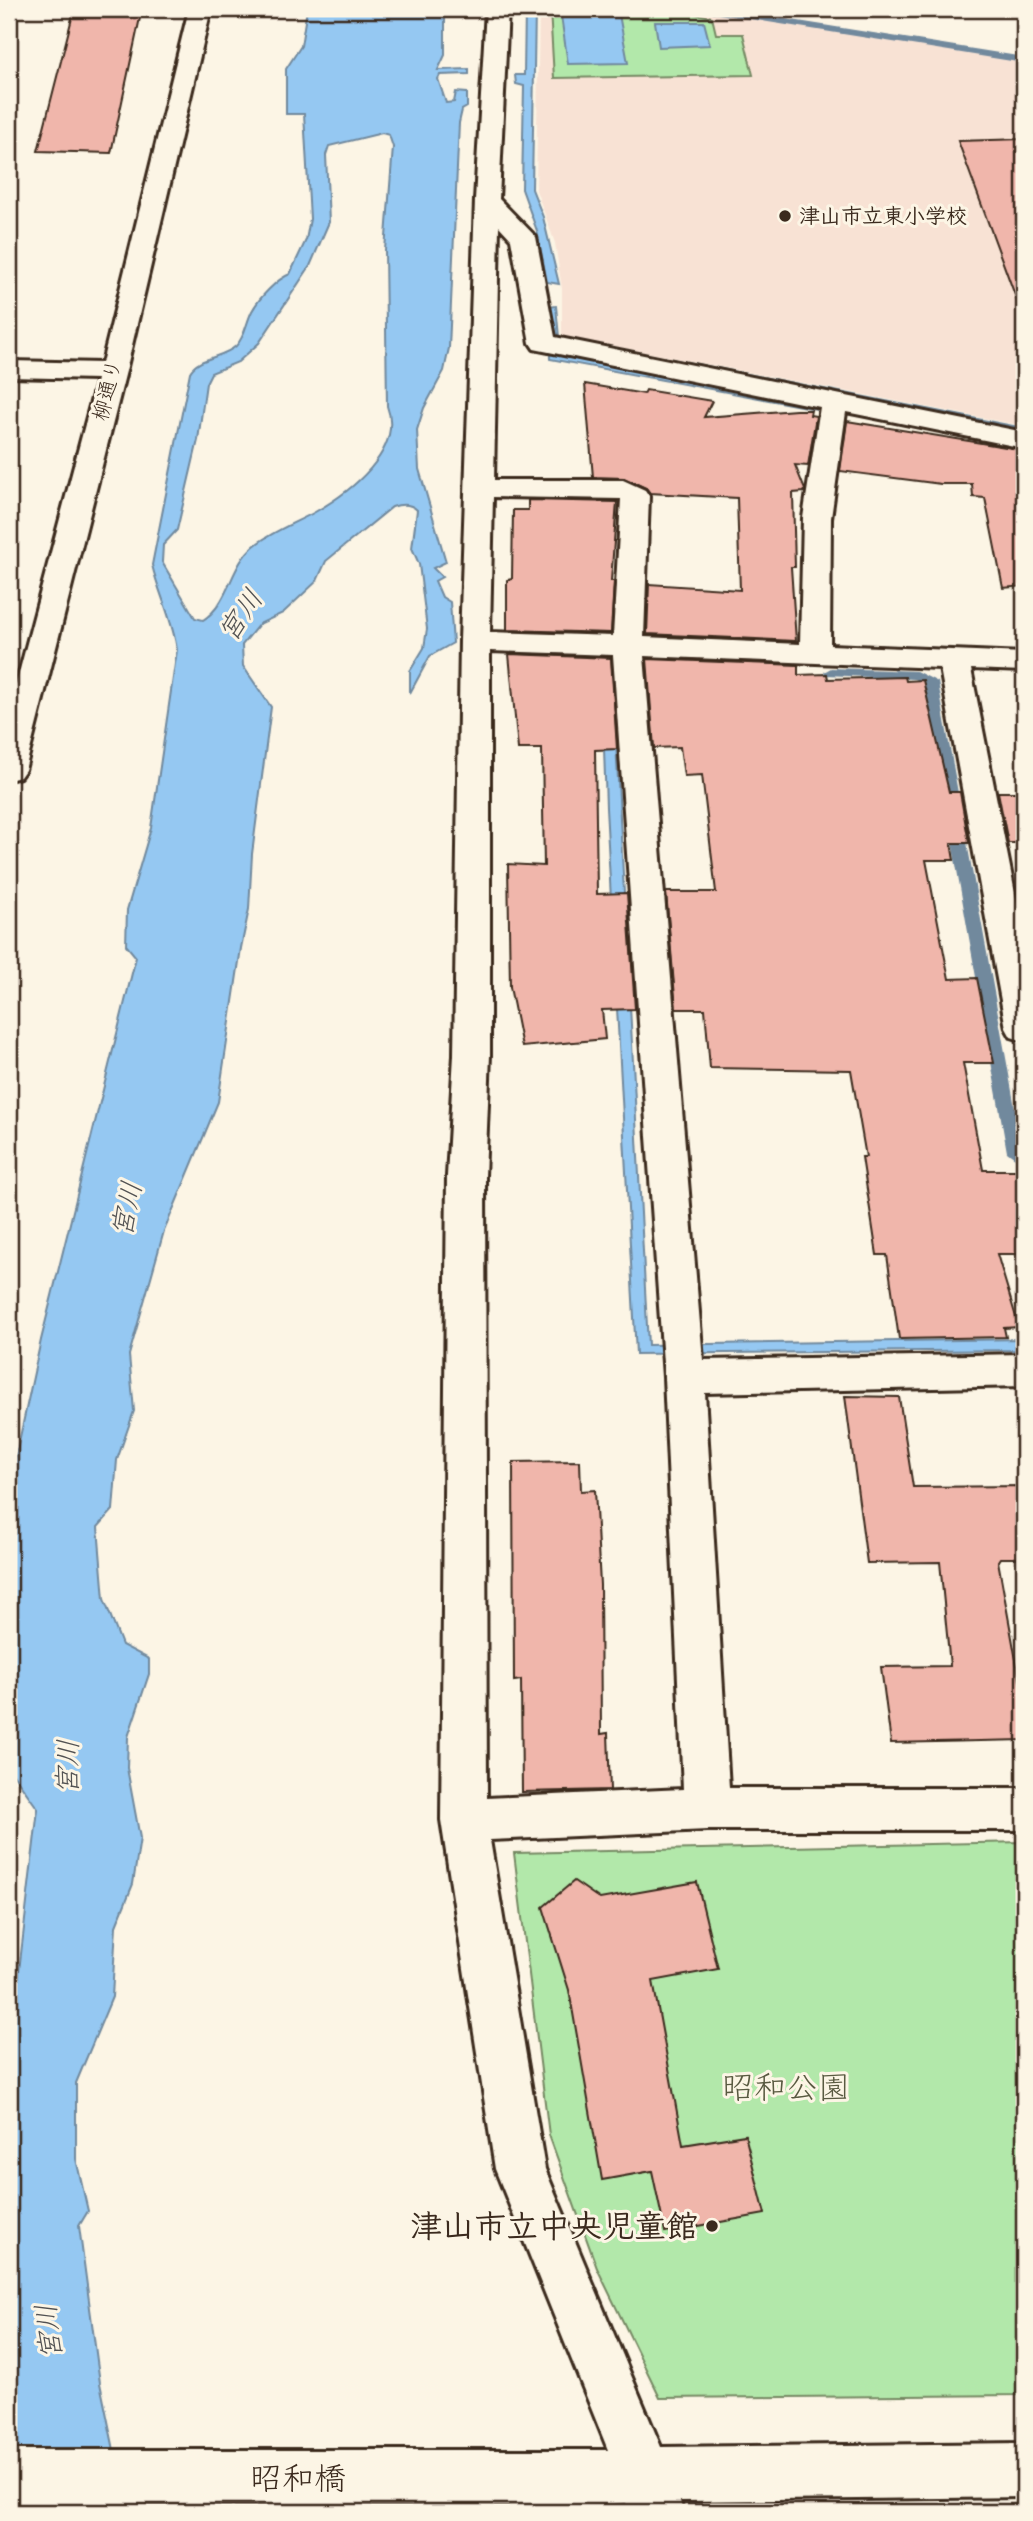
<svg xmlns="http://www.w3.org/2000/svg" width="1033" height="2521" font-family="Itim,'Klee One',sans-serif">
<rect width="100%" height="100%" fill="#fcf5e5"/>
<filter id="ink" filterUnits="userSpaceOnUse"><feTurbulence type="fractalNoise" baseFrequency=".0143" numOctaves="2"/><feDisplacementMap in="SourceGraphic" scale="14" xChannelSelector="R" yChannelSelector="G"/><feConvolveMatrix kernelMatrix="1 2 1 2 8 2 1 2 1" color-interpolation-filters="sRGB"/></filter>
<g filter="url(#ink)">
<polygon fill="#f8e2d4" points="539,9 719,9 1024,58 1024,426 562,336 562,289 555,243 536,190"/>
<g fill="#b2e8aa" stroke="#768964" stroke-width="2">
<polygon points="550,9 669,9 712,17 716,34 743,34 753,75 554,78"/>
<polygon points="1024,1842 1024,2395 660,2398 597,2268 549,2135 514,1853"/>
</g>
<g fill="#95c8f2" stroke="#71899d" stroke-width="2" fill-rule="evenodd">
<path d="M307,9H445V55L438,70L469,69V74L440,75L438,79L446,103L454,102L456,92L467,93V107L462,110L459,123L449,348L444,371L424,408L417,430L419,469L446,562L433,568L442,577L435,581L442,597L450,602L453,643L430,656L410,693V671L424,648L427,629L419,564L412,548L417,510C410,503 401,504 392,507L326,561L317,581L283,613L259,624L242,645L243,666L271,707L252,854L249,909L241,948L218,1102L164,1231L129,1355L134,1411L117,1460L113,1510L98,1527L104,1599L122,1645L149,1659V1674L128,1737L127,1768L140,1838L133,1884L116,1926L112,1997L76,2083V2159L88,2211L79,2226L100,2383L127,2512H9V2080L11,2039L38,1809L11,1771L9,1773V1488L41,1340L136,957L126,945L127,910L151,828L177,650C173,621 159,594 152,565L190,372C198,357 223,358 236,346C245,337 246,323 252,311C259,298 277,279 290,274L306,240L310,219L304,114H286V69L301,46ZM382,133L389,135L393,147L385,250L387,406C404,451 350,492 315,512C295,523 271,532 254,546C230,565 230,603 203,620L195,618L162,562L163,545L177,530L198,440L206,383L211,373L238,362L259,343L310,266L329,222L326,155L329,146Z"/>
<polygon points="525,9 535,9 532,189 543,217 559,284 547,282 537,231 522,189 524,86 516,84 515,75 524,75"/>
<polygon points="560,9 618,9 628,63 568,64"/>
<polygon points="655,22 704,22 710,45 659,47"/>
<path d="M556,306L559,337L1024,428V433L828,394L818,403L817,409L550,359L548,307ZM558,339L821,389V390L798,400L563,355L555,342Z"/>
<polygon points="601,658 612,667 648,1345 1024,1339 1024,1350 636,1354 606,808"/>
</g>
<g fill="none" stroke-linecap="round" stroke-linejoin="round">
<g fill="#71899d" fill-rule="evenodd">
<polygon points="701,9 723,9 1024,57 1024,63 706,12"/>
<polygon points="831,668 916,671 938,682 1023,1152 1021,1156 1015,1158 1007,1152 924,684 914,679 826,675 824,672"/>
</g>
</g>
<g fill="#f0b6ab" stroke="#3b2a1e" stroke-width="2">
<polygon points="141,13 111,153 38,151 73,14"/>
<polygon points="1024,139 1024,305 1019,306 958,141"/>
<polygon points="585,384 644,394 646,390 712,401 704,417 796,410 811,410 810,415 816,416 808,466 795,465 805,490 804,492 793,493 795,567 791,567 796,641 647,634 649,584 740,590 737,498 650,493 646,488 624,478 593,477"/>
<polygon points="847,421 1024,450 1024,586 1003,588 985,498 973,497 972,484 941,484 840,471"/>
<polygon points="528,500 617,502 611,581 614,581 611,633 507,630 507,580 512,579 513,510 528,510"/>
<polygon points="509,654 611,658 617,749 595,750 597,894 627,893 635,1009 602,1010 605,1039 522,1047 510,987 508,864 544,866 542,749 518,749"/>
<polygon points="647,659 798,665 798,675 827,674 828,679 905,677 906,681 923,680 949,792 960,792 969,843 951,843 954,860 926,860 949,979 977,978 994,1063 963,1063 983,1170 1016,1170 1024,1219 1024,1254 997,1254 1019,1327 1004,1328 1006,1337 899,1339 887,1255 877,1255 862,1157 866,1157 851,1070 710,1068 705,1009 676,1009 666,892 716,892 702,775 684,776 680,747 654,748"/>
<polygon points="998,792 1024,792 1024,843 1008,843"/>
<polygon points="845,1396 899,1397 913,1487 1024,1486 1024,1558 1000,1558 998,1561 1024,1704 1024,1740 891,1743 881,1667 950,1666 940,1562 867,1563"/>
<polygon points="580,1461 581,1491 595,1490 600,1585 601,1734 608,1733 610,1790 522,1792 521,1680 514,1681 513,1462"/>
<polygon points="574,1881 600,1899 697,1882 718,1969 653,1981 683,2145 745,2135 765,2214 665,2232 652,2171 602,2180 569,1990 543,1907"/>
</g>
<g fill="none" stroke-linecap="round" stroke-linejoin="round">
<defs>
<g id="minor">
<polygon points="189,9 211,9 126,371 25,770 20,777 9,780 9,711 97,379 9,377 9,361 102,363"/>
<path d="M486,9H508L499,199L536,237L555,337L1024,432V448L846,412L831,518L830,645L1024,653V671L971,669L1024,939V1041L1011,1037L1006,1028L940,668L644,656L703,1360L1024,1354V1386L705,1393L729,1788H1024V1830H707L490,1840L545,2169L661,2447L1024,2443V2497L680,2501L683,2512H629L626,2503L587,2506L9,2504V2450H608L495,2169L441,1820L447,1176L454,1055L460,641L475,200ZM499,226L511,239L530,343L534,349L820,407L803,518L800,644L644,637L649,496L645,490L623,480H494ZM493,497L621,499L613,636L490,632ZM490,651L613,655L664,1377L683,1789L487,1798L485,1176L490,1055Z"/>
</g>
</defs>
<use href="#minor" stroke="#3b2a1e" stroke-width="6"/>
<use href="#minor" fill="#fcf5e5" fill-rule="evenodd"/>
</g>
</g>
<g fill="#3b2a1e" stroke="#fcf5e5" stroke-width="2.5">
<circle cx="785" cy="216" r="7"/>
<circle cx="712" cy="2226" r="7"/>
</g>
<g text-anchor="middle" stroke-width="6" stroke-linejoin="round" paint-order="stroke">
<g font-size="21" font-weight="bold" fill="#3b2a1e" stroke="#fcf5e5" text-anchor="start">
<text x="799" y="223">津山市立東小学校</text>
</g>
<g font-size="21" fill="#3b2a1e" stroke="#fcf5e5">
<text transform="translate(107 390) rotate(-76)" y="7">柳通り</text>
</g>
<g font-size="28" font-style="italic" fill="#525253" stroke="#fcf5e5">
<text transform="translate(240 615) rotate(-56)" y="10">宮川</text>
<text transform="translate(126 1209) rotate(-78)" y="10">宮川</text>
<text transform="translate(67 1767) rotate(-89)" y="10">宮川</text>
<text transform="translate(48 2332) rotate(-97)" y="10">宮川</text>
</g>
<g font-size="32" fill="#595a41" stroke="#fcf5e5">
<text x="786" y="2098">昭和公園</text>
</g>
<g font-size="32" font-weight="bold" fill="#3b2a1e" stroke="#fcf5e5" text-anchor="end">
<text x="698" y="2237">津山市立中央児童館</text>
</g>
<g font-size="32" fill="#3b2a1e" stroke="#fcf5e5">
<text x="298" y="2489">昭和橋</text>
</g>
</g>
<rect width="1033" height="2521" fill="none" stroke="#fcf5e5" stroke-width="35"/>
<rect x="18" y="18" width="998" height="2486" fill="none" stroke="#3b2a1e" stroke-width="2.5" filter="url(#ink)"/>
</svg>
